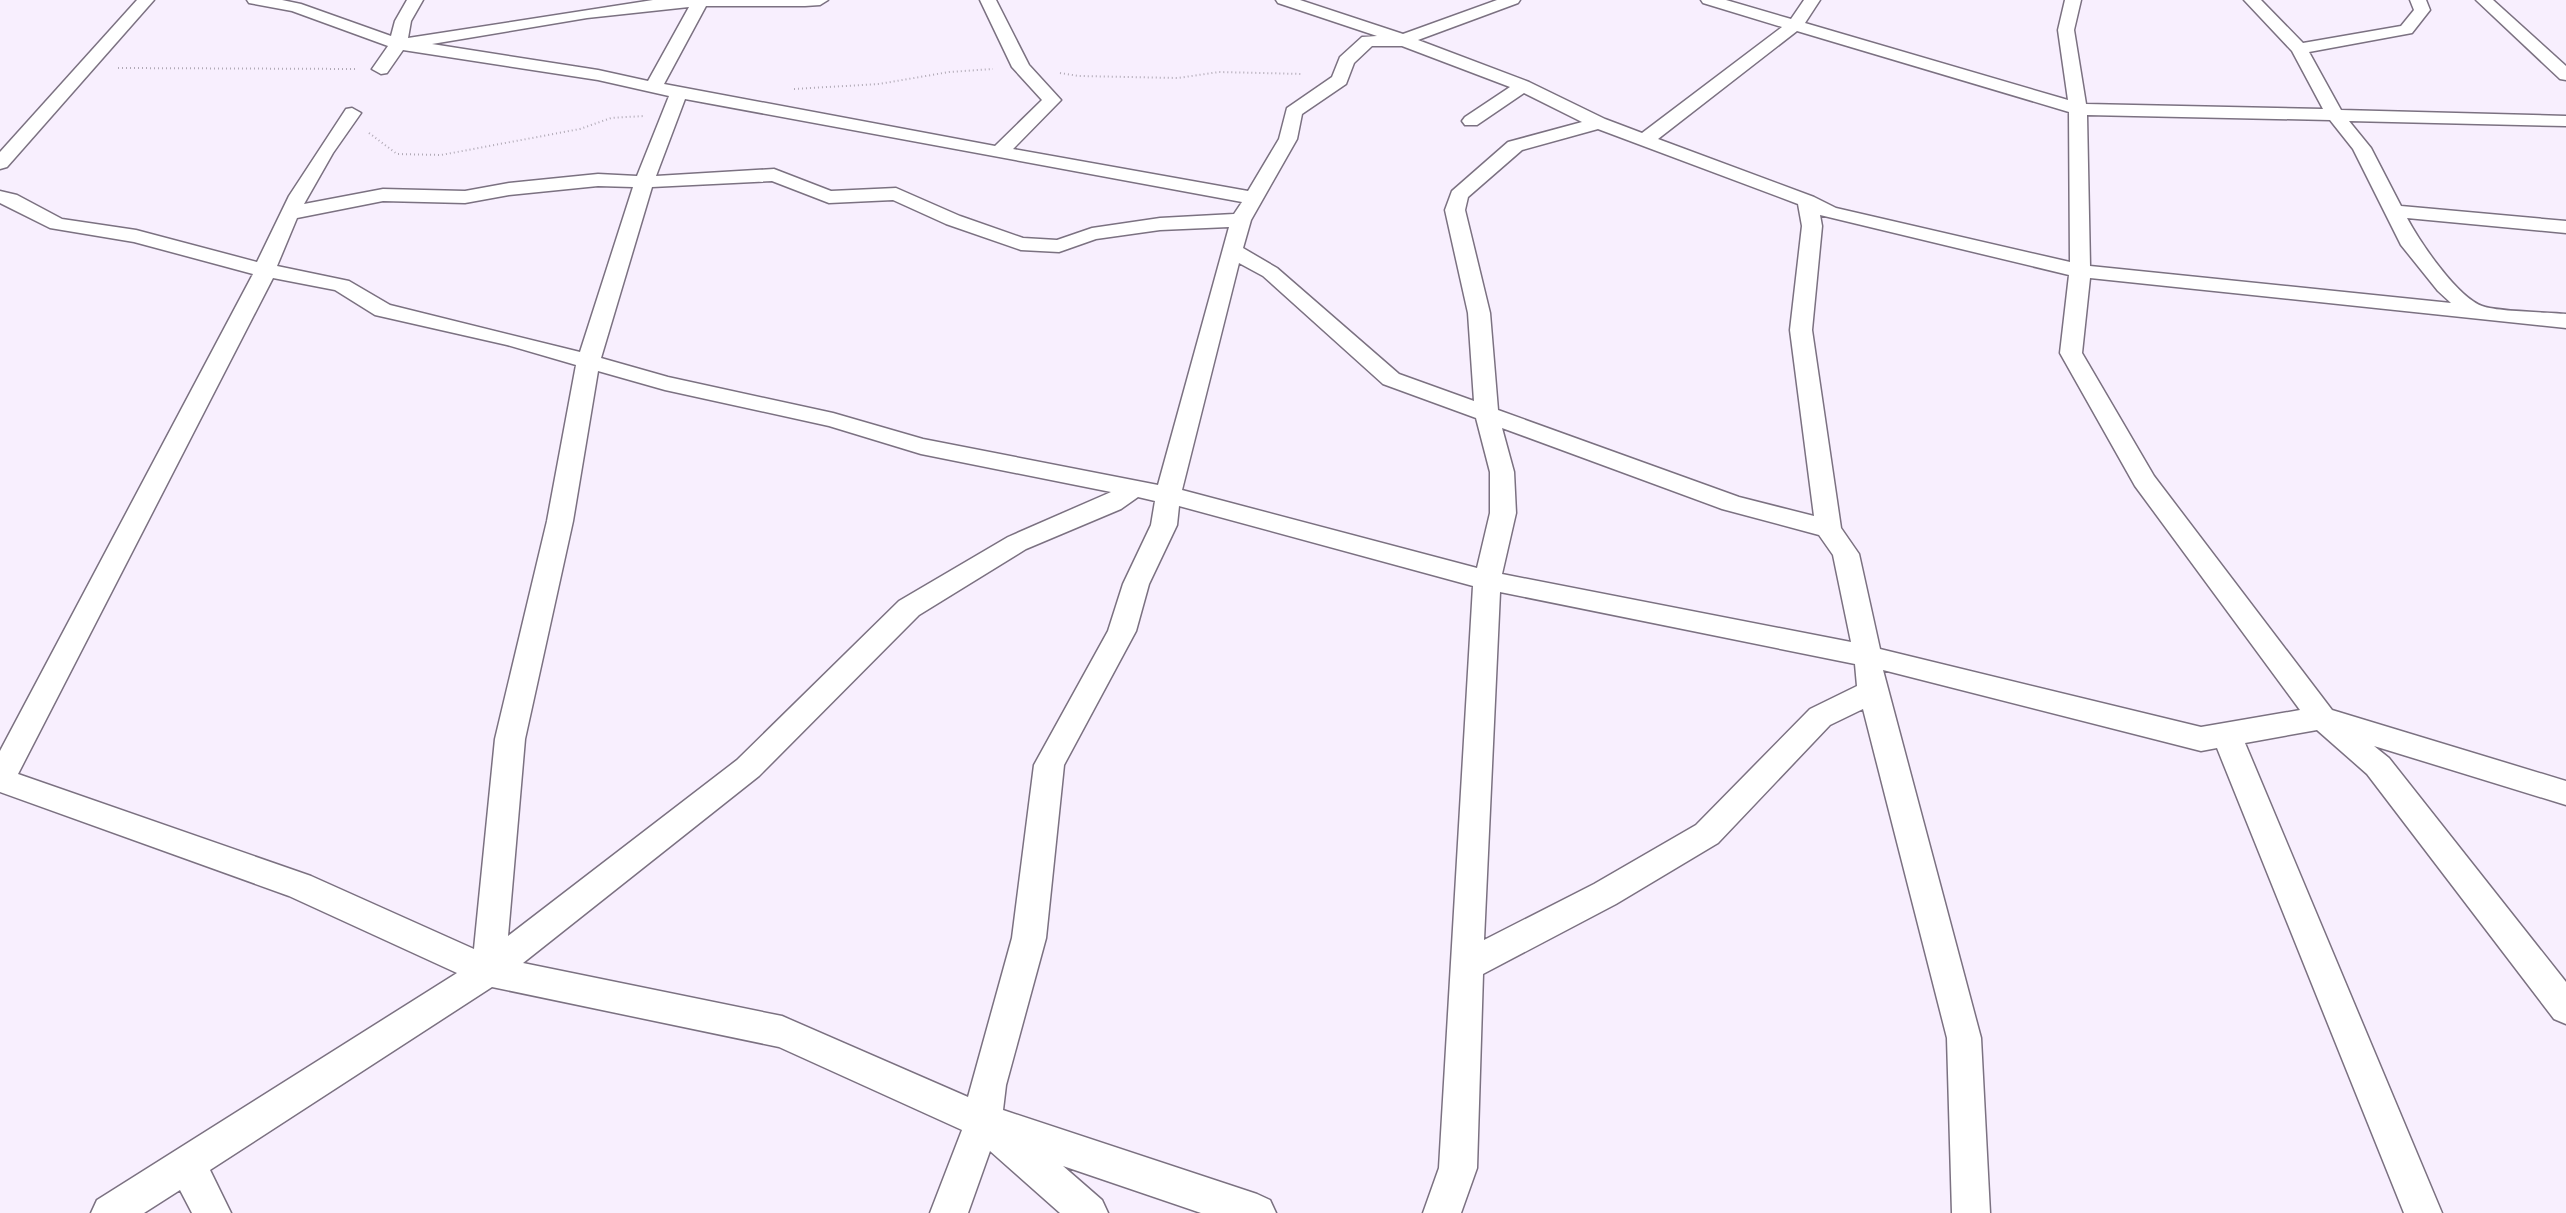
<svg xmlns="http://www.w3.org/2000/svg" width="2566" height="1213" font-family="'Noto Sans',sans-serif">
<rect width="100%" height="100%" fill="#f8effe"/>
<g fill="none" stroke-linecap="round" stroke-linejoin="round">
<defs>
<g id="minor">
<polygon points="137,0 154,0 7,167 0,169 0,152"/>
<path d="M247,0H282L301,4L391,36L395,21L407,0H423L411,21L408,38L653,0H828L820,5L805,6H706L664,84L995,146L1042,100L1012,67L980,0H996L1029,65L1061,100L1013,149L1248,191L1279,139L1287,108L1332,77L1340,57L1362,37L1377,36L1278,3L1276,0H1300L1403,34L1497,0H1520L1518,3L1418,40L1529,82L1605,119L1642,133L1782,27L1703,3L1701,0H1726L1791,19L1804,0H1820L1805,23L2068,100L2058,30L2065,0H2081L2074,30L2086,104L2323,109L2292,51L2244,0H2261L2303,43L2401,26L2414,10L2410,0H2426L2430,10L2412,33L2309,52L2341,110L2566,116V126L2349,121L2371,148L2401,206L2566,221V233L2407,218C2420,242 2456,296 2482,306C2498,312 2547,312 2566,314V328L2090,278L2082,353L2154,476L2332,710L2566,781V805L2374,746L2389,758L2566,982V1024L2554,1019L2367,774L2317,730L2245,743L2442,1213H2404L2217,748L2201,751L1883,670L1981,1038L1990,1213H1952L1947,1038L1863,709L1830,725L1718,843L1616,904L1483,974L1477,1168L1461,1213H1423L1439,1168L1473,586L1179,506L1177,525L1149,584L1136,631L1064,765L1046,938L1006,1085L1003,1110L1257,1194L1270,1200L1276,1213H1201L1063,1166L1102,1200L1108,1213H1060L990,1151L968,1213H930L962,1130L779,1047L492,987L210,1170L231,1213H192L180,1190L144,1213H91L97,1200L457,973L289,896L0,792V751L253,274L134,242L50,228L0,203V191L17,195L62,219L136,230L257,262L289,196L346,109L352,108L361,113L333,153L304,204L383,189L465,191L509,183L598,174L637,176L669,96L598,80L403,50L387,73L381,74L372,69L388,46L292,11L249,3ZM689,7L648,81L598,70L432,44L587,18ZM1797,31L2069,112L2070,262L1836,208L1814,197L1658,139ZM1372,46H1402L1510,87L1465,117L1462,121L1465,125H1477L1524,93L1582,122L1508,142L1452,191L1445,210L1468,313L1474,401L1399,374L1277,268L1243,248L1251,220L1297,139L1302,114L1346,84L1354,63ZM685,99L1242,202L1234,214L1160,218L1092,228L1057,240L1023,238L960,216L896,188L831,191L774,169L656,176ZM2087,115L2330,120L2353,149L2401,245L2438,291L2451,303L2090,266ZM1598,129L1798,204L1802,226L1790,330L1814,516L1739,497L1498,410L1490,313L1465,210L1468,197L1522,150ZM772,181L829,203L893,200L946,224L1021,250L1059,252L1096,239L1160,230L1229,227L1158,485L923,439L833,413L668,377L601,358L652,187ZM598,186L633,187L580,352L390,305L349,281L277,266L297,218L383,201L465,203L509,195ZM1820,215L2069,275L2060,353L2135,486L2300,710L2201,727L1880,649L1859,554L1841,528L1812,330L1822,226ZM1239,263L1263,276L1383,384L1476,418L1490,472V513L1477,568L1182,490ZM273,278L335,290L375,315L507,345L576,365L547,521L495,739L474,949L311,876L18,774ZM598,371L665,390L829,426L921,454L1111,492L1008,537L899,601L737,760L508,936L525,739L573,521ZM1502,428L1722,509L1819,535L1833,555L1851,642L1502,574L1516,513L1514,472ZM1138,497L1155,501L1151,525L1123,584L1108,631L1034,765L1012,938L968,1097L782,1016L523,963L759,776L919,615L1026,549L1121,509ZM1500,592L1855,664L1857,686L1810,709L1696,825L1594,884L1484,940Z"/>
<polygon points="2476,0 2493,0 2566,66 2566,80 2560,79"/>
</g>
</defs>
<use href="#minor" stroke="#7b7181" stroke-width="3"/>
<g stroke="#b1aab6" stroke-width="2" stroke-dasharray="1 3" stroke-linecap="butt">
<polyline points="118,68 357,69"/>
<polyline points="1060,73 1079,76 1178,78 1219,72 1303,74"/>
<polyline points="794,89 879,84 949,72 993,69"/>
<polyline points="369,133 397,154 441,155 580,129 611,118 644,116"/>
</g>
<use href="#minor" fill="#fff" fill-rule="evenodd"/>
</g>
</svg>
